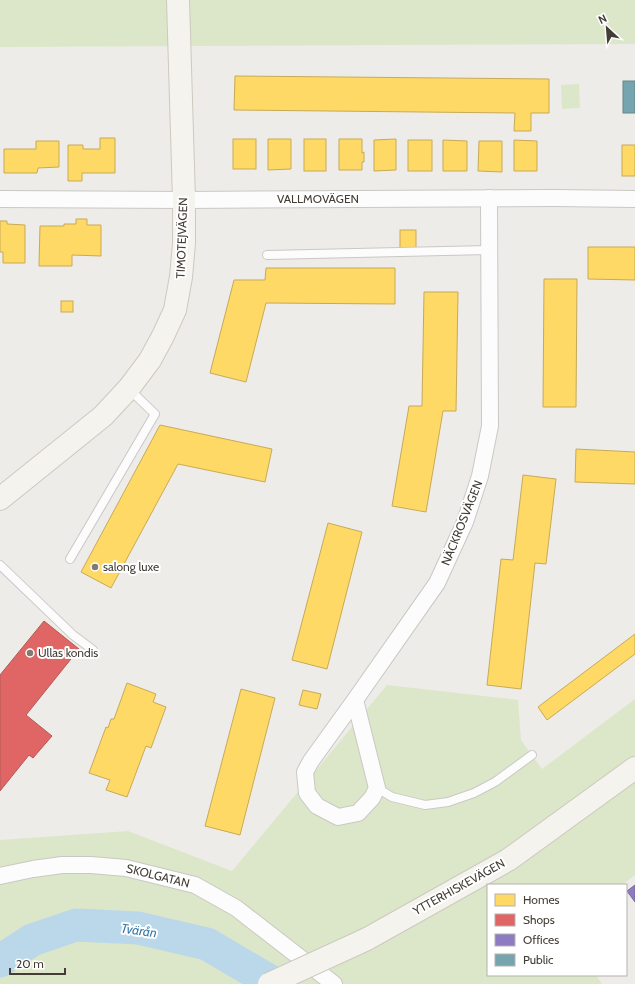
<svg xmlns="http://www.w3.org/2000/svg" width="635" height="984" font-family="Cabin,sans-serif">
<rect width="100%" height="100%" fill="#eeece8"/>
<g fill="#dce7c9">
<polygon points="0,0 635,0 635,44 0,47"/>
<polygon points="579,84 580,108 562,109 561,85"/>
<polygon points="387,685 518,700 521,740 542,769 635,699 635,875 622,885 488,885 488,975 596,975 602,984 0,984 0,840 128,831 232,871"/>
</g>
<g fill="#ffd966" stroke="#c7aa57">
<polygon points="235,76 549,79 549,113 531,113 531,131 514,131 515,113 234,110"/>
<polygon points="100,138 115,138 115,173 82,173 82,181 68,181 68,145 83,145 83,149 100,149"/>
<rect x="233" y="139" width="23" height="30"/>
<polygon points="268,139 291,139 291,169 268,170"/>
<rect x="304" y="139" width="22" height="32"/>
<polygon points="339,139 362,139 362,153 364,152 364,162 362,162 362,170 339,170"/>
<polygon points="396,139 396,170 374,171 374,140"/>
<rect x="408" y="140" width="24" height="31"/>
<polygon points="443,140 467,141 467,171 443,171"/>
<polygon points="514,140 537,141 537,171 514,171"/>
<polygon points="36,141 59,141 59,167 38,168 37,173 4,173 4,149 36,149"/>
<polygon points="479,141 502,141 502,172 478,171"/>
<rect x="622" y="145" width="13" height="31"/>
<polygon points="76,219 87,219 87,225 101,225 101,256 72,255 72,266 39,266 40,226 64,226 64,224 76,224"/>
<polygon points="0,221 7,221 7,224 25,225 25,263 3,263 3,252 0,252"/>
<rect x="400" y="230" width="16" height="19"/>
<polygon points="588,247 635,247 635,280 588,279"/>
<polygon points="266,268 395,268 395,304 266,303 246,382 210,373 234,280 265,280"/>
<polygon points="544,279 577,279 576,407 543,407"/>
<polygon points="424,292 458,292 456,411 443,411 426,512 392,506 409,406 422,406"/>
<rect x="61" y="301" width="12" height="11"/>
<polygon points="160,425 272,449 265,482 178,464 111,588 81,572"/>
<polygon points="576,449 635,452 635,484 575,482"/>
<polygon points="523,475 556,479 546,564 535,563 521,689 487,685 501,559 513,560"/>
<polygon points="328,523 362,532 327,669 292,660"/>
<polygon points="635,634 635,654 547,720 538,707"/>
<polygon points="127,683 156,694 153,702 166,707 151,748 146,746 127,797 106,790 110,780 89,773 106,727 108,728 111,719 114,719"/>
<polygon points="241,689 275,698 240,835 205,826"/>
<polygon points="303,690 321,694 317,709 299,705"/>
</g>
<polygon fill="#e06666" stroke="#b15a57" points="44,621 79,649 26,715 52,736 33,758 29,755 0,791 0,675"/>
<polygon fill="#8e7cc3" stroke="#786998" points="635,885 635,902 627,891"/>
<rect fill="#76a5af" stroke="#67868a" x="623" y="81" width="12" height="32"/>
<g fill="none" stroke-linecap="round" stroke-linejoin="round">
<polyline stroke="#bad8e9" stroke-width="33" points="0,961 32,940 76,925 138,928 207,944 275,984"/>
<defs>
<g id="lane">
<polyline points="267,255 489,250"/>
<polyline points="70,559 155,414 129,389"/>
<polyline points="0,565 73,635 93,650"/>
<polyline points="377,788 392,797 425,805 448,802 474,793 495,782 532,755"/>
</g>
<g id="street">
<polyline points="0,199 184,200 554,198 635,199"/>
<polyline points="355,700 377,788 372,798 358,813 338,817 317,806 307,793 305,772 311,761 355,700 437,583 465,522 480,476 490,426 489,198"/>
<polyline points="0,876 33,869 62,865 91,865 126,868 195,885 236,908 334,984"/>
</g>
<g id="secondary">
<polyline points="0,499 103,416 129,388 150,360 163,336 175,310 181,277 184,243 184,200 178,0"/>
<polyline points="367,939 508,860 635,768"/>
</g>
</defs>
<use href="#lane" stroke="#cac8c4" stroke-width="10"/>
<use href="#street" stroke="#cac8c4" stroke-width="18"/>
<use href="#secondary" stroke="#ccc9bf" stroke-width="24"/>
<use href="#lane" stroke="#fcfcfc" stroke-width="8"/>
<use href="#street" stroke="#fcfcfc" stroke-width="16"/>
<use href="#secondary" stroke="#f5f3ee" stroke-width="22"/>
<defs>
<polyline id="secondary-bridge" points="269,984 367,939"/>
</defs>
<use href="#secondary-bridge" stroke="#ccc9bf" stroke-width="24" stroke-linecap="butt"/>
<use href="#secondary-bridge" stroke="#f5f3ee" stroke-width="22"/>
</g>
<g fill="#7f7a74" stroke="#fff" stroke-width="1.5">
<circle cx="95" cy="567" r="4"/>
<circle cx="30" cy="653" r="4"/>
</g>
<g text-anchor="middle" stroke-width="4" stroke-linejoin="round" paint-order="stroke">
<g font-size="12" fill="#433d35" stroke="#fff">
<text x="318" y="203">VALLMOVÄGEN</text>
<text transform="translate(182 238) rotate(-88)" y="4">TIMOTEJVÄGEN</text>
<text transform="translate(462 523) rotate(-68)" y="4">NÄCKROSVÄGEN</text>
<text transform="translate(158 876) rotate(14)" y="4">SKOLGATAN</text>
<text transform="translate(459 887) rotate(-29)" y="4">YTTERHISKEVÄGEN</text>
</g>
<g font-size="12" fill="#433d35" stroke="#fff" text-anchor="start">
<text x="103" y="571">salong luxe</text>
<text x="38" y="657">Ullas kondis</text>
</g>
<g font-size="13" font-style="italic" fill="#367aa6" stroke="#fff">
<text transform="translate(139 930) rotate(8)" y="5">Tvärån</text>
</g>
</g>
<rect x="487" y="884" width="140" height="92" fill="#ffffff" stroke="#b4b1ae"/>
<rect x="495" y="894" width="20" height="12" fill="#ffd966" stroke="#b4b1ae"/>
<text x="523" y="904" font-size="12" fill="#433d35">Homes</text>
<rect x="495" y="914" width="20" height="12" fill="#e06666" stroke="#b4b1ae"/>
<text x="523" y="924" font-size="12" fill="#433d35">Shops</text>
<rect x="495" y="934" width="20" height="12" fill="#8e7cc3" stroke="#b4b1ae"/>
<text x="523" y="944" font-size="12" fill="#433d35">Offices</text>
<rect x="495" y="954" width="20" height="12" fill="#76a5af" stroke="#b4b1ae"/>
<text x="523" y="964" font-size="12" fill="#433d35">Public</text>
<g transform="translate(607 28) rotate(334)" stroke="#ffffff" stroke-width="3" paint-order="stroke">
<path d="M0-3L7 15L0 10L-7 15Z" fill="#433d35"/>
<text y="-6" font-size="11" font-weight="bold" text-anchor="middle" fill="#433d35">N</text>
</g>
<path d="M10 968v6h55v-6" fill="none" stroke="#433d35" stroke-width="2"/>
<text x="16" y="968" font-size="12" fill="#433d35" stroke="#ffffff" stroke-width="3" paint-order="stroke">20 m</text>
</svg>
